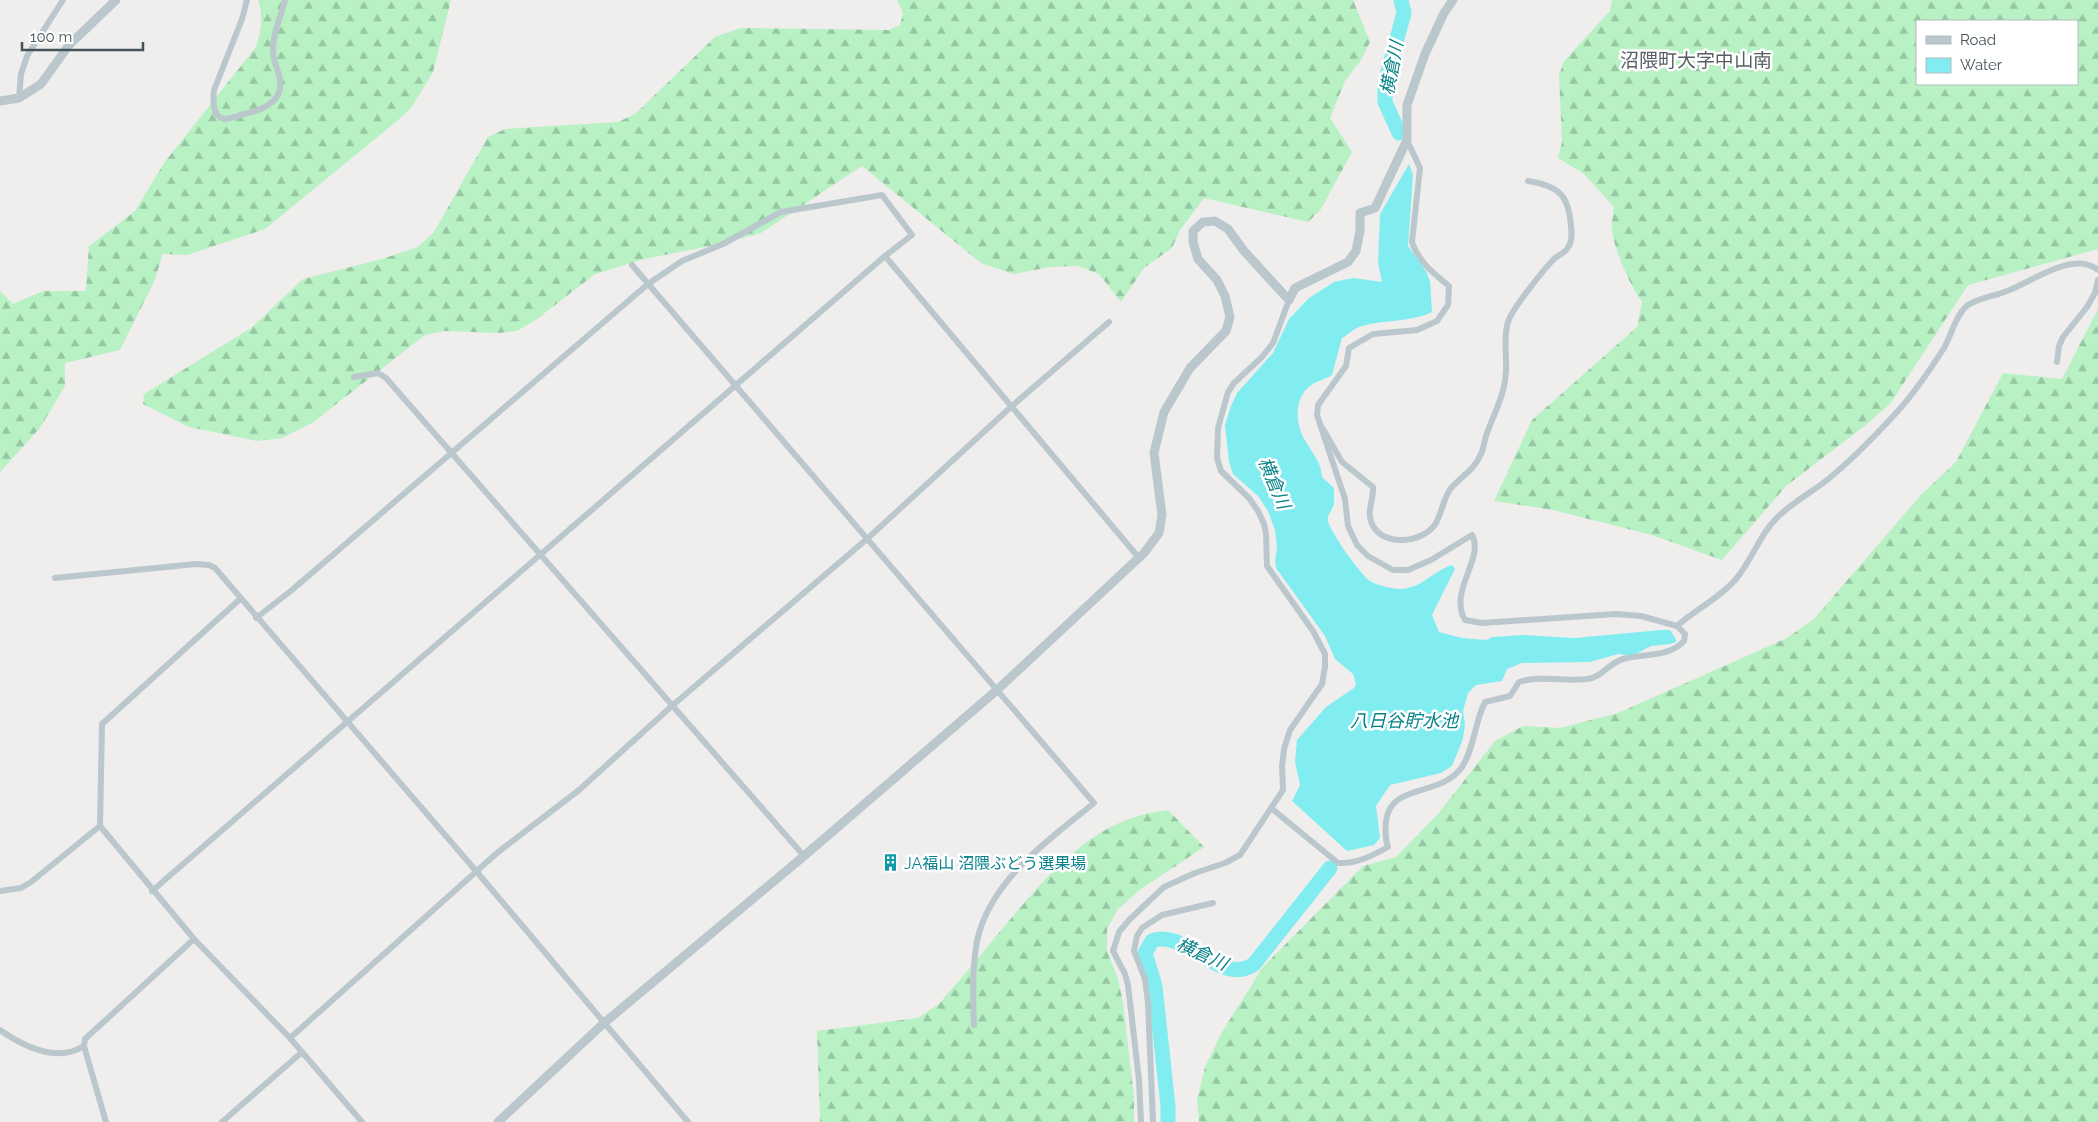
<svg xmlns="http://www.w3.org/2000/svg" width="2098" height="1122" font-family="Raleway,'Noto Sans JP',sans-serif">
<defs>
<pattern id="forest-firs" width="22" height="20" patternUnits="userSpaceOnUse" patternTransform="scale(1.25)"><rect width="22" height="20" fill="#b7f1c4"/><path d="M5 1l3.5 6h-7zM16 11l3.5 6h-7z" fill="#96c6a2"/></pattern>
</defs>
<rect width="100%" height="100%" fill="#f0eded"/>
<g fill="url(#forest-firs)" fill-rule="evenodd">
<path d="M258,0H451L433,72L411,108L397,121L265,229L187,255L163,254L154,282L120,350L65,363V386L40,428L0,472V291L13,304L43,291H86L89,246L135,211L164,163L256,47C261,31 264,17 258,0Z"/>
<polygon points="897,0 1353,0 1370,42 1361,60 1345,81 1330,118 1352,152 1321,209 1308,222 1204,198 1180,230 1172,248 1144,268 1121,302 1099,274 1078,266 1050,267 1013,274 981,263 862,166 761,233 725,243 644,259 595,274 537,319 517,331 499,333 444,331 425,335 312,423 282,438 257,441 189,427 143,404 144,394 251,328 303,279 382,259 418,247 434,232 488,137 505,129 618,122 635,114 715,37 740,28 889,30 900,25 903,13"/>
<path d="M1612,0H2098V249L1968,285L1890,404L1867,424L1786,486L1722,560L1652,535L1553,510L1494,501L1532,420L1637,327L1642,302C1629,283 1616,254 1612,231C1611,224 1613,215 1614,207L1584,174L1558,158L1562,142L1559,75L1564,61L1610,11ZM1917,21H2077V84H1917Z"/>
<polygon points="2098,309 2098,1122 1199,1122 1197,1100 1205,1067 1222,1032 1263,967 1363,866 1396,857 1438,814 1495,741 1523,726 1560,728 1618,713 1785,639 1813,620 1921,495 1956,462 2003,373 2062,379"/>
<path d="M1168,810L1204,847L1141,889L1118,909L1107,929V951L1118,979L1123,1003L1134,1097V1122H820L817,1031L918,1018L939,1004C962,977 985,950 1008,922C1052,870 1096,817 1168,810Z"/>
</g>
<path fill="#82edf1" d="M1409,164L1413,175L1408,246L1426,271L1430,281L1432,312C1409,323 1383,319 1359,327C1353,329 1348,335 1342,338L1332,375C1326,379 1317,381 1311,385C1293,398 1295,425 1306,442C1313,454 1321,462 1322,477L1334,488C1334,493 1334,499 1334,504C1333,510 1327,514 1328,521C1331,533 1360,574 1370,581C1379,586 1398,591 1408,588C1424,585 1435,570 1452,565L1455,569L1432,615L1439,632L1462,638L1486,640L1493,637L1523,635L1575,638L1661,630H1670L1677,641L1671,644L1651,646L1632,656L1618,654L1590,662L1522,663L1507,669L1502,681L1476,685L1468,693L1463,711L1465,723L1463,739L1452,766L1441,773L1390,785L1376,806L1380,838L1374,845L1347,851L1292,801L1300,785L1295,762L1297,740L1326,707L1354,688L1356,684L1353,674L1335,659L1325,636L1276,568L1275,561L1277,547L1275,530L1268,511L1258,496L1233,474L1229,462L1225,425L1231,406L1237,393L1273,353L1289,319L1309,298L1334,282L1343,280L1354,278L1382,282L1378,263L1380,214Z"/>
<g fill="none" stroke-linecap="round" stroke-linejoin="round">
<g stroke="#82edf1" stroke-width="15">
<polyline points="1399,133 1385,102 1385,83 1404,13 1401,0"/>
<path d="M1168,1122V1106L1155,986L1145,953L1152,941C1183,927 1222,988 1254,964L1330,868"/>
</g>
<g stroke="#bac8cd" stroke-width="6">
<path d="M247,0L242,19L214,90C213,99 212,118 225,119C231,119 239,115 244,114C254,112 268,107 275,99C288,84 274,69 273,52C272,35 281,16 285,0"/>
<polyline points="19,98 21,74 27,56 63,0"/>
<polyline points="885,256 1139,558"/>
<path d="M632,265L1094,803C1049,840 990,880 977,941C972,969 973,997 974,1025"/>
<polyline points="2057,362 2059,346 2063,337 2087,307 2095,293 2098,280"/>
<polyline points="354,377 378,373 386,378 804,856"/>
<path d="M1323,429L1342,462L1373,487C1374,499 1366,512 1372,524C1383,548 1424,543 1436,523C1442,512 1444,497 1451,488C1462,476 1475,469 1481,454C1484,448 1484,442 1486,436C1494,413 1505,395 1506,371C1507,355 1503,338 1508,322C1512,309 1544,269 1555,258C1559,255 1564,253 1567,249C1572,243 1572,234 1571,227C1569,195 1559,186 1528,181"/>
<polyline points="55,578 196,564 209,565 215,568 477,872 688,1122"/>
<polyline points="240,599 102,724 100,826 194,939 290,1038 362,1122"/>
<path d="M1677,626C1695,610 1721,597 1736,579C1753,559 1760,532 1781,514C1795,501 1812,492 1827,480C1852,460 1875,436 1897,412C1915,392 1930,370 1944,348C1951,336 1956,314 1968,305C1979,298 1995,296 2007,291C2032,282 2073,250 2098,270"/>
<path d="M1271,808L1338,863C1356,864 1372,856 1388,847C1385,838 1385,831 1386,821C1391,782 1440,798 1462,767C1474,749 1475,721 1485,702L1510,696L1519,682C1541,675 1564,682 1587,679C1601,678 1609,663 1623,659C1644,653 1668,658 1684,641L1685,634L1677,626L1641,616L1616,614L1482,623L1465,620C1448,591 1485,558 1472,535L1431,560L1408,570H1393L1368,556L1357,545L1348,526L1345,499L1317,415L1318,405L1346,366L1349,348L1373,334L1417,330L1437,321L1448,305L1449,286C1433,273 1418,261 1412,242L1420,168L1407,140"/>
<polyline points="0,891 21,888 31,882 100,826"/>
<polyline points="152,891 885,256 912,235 882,195 781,212 723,244 682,261 648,284 292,590 256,618"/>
<path d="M0,1030C23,1046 57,1063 84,1046L106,1122"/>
<polyline points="290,1038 497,853 579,790 673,705 868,538 1012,406 1109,322"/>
<polyline points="84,1046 85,1039 194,939"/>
<polyline points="222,1122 301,1053"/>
<polyline points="1141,1122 1139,1080 1128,985 1125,974 1113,951 1119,932 1129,920 1164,887 1195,873 1225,863 1240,855 1283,790 1282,767 1284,749 1290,730 1322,684 1325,667 1325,654 1313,631 1267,566 1266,534 1264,524 1258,511 1249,498 1221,471 1217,458 1218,428 1228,392 1234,383 1262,357 1273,343 1289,300"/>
<polyline points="1153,1122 1148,1003 1145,979 1134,951 1137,936 1142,928 1162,915 1213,903"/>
</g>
<g stroke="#bac8cd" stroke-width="9">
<polyline points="0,101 19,98 41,84 69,45 116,0"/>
<polyline points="498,1122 604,1023 804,856 997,690 1144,553 1159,533 1162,515 1154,453 1164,412 1190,368 1226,331 1230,317 1225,296 1217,280 1198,259 1193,242 1193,231 1203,222 1215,221 1228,229 1244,251 1289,300 1295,288 1348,262 1356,251 1360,231 1360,213 1375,208 1407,140 1407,105 1425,54 1444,13 1453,0"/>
</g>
</g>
<defs>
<symbol id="building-bare" viewBox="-9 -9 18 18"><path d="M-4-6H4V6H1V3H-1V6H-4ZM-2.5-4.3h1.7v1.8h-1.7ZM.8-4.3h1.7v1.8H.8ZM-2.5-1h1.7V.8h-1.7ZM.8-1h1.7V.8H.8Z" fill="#0f9aa8" stroke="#fff" stroke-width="2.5" paint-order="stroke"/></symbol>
</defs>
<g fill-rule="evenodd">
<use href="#building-bare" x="878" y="850" width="25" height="25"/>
</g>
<g text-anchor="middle" stroke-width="5" stroke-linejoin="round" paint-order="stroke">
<g font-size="16" fill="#0d838f" stroke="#fff" text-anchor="start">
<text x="904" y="869">JA福山 沼隈ぶどう選果場</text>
</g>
<g font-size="18" font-style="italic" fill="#068388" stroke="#fff">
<text transform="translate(1392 68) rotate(-79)" y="6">横倉川</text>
<text transform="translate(1274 483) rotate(67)" y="6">横倉川</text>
<text x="1404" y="727">八日谷貯水池</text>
<text transform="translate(1202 954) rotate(24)" y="6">横倉川</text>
</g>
<g font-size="19" fill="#595f62" stroke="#fff">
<text x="1696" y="67">沼隈町大字中山南</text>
</g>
</g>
<rect x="1916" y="20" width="162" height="65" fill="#ffffff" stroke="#b4bbbd"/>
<rect x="1926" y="36" width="25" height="8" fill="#bac8cd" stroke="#b4bbbd"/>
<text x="1960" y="45" font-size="15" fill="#44545b">Road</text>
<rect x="1926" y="58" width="25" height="15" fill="#82edf1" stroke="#b4bbbd"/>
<text x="1960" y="70" font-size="15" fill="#44545b">Water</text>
<path d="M22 42v8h121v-8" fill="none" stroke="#44545b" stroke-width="2.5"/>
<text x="30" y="42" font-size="15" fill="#44545b" stroke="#ffffff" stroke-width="4" paint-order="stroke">100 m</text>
</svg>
